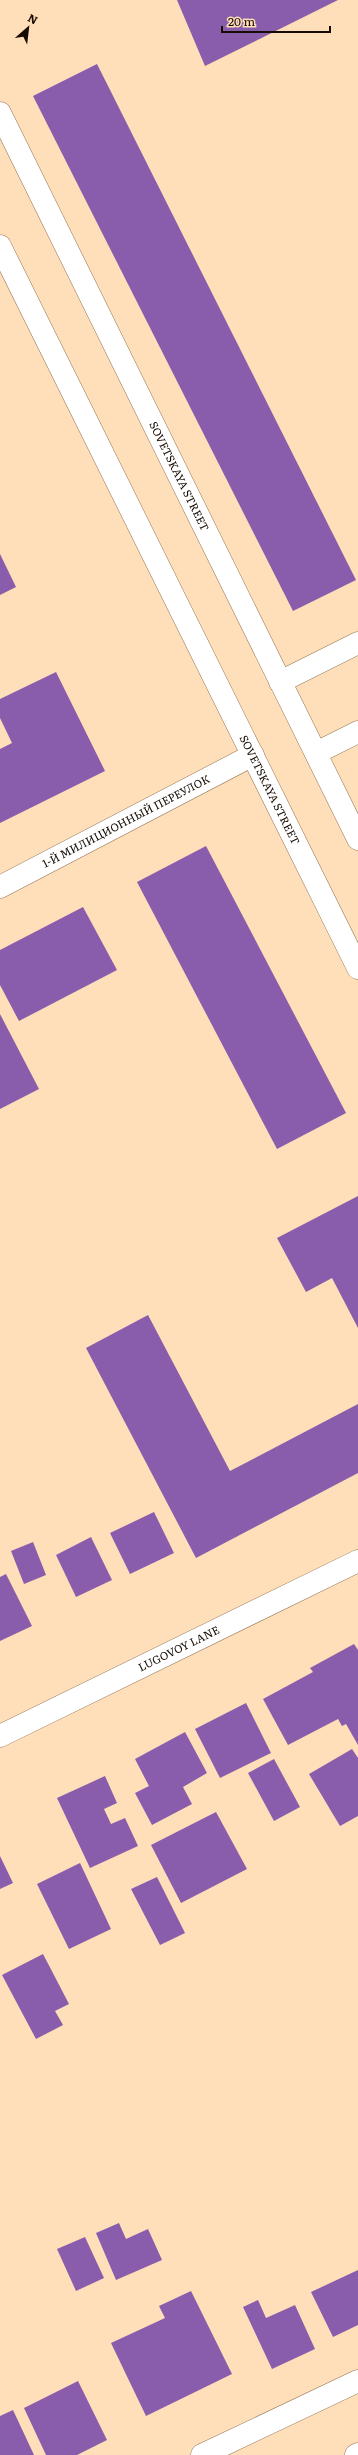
<svg xmlns="http://www.w3.org/2000/svg" width="358" height="2455" font-family="Literata,serif">
<rect width="100%" height="100%" fill="#ffdeba"/>
<g fill="#895dac">
<polygon points="177,0 338,0 205,66"/>
<polygon points="97,64 356,580 293,611 33,96"/>
<polygon points="0,554 16,587 0,595"/>
<polygon points="56,672 105,771 0,823 0,749 12,743 0,718 0,699"/>
<polygon points="206,846 346,1113 277,1149 137,882"/>
<polygon points="83,907 117,970 19,1021 0,985 0,950"/>
<polygon points="0,1014 39,1089 0,1109"/>
<polygon points="358,1196 358,1328 332,1278 306,1292 277,1238"/>
<polygon points="148,1315 230,1471 358,1404 358,1473 196,1558 86,1348"/>
<polygon points="154,1512 174,1553 130,1574 110,1533"/>
<polygon points="91,1537 112,1580 76,1597 56,1555"/>
<polygon points="33,1542 46,1575 24,1584 11,1551"/>
<polygon points="6,1574 32,1626 0,1641 0,1577"/>
<polygon points="354,1644 358,1650 358,1745 346,1724 342,1726 338,1719 288,1745 263,1699 313,1672 310,1668"/>
<polygon points="246,1703 271,1753 220,1778 195,1729"/>
<polygon points="185,1732 207,1773 183,1787 192,1804 152,1825 135,1793 149,1786 135,1759"/>
<polygon points="352,1749 358,1758 358,1816 340,1826 309,1774"/>
<polygon points="274,1759 300,1807 274,1821 248,1773"/>
<polygon points="105,1776 117,1803 104,1809 111,1824 125,1818 138,1846 90,1868 57,1798"/>
<polygon points="216,1812 247,1869 181,1903 151,1845"/>
<polygon points="0,1856 13,1883 0,1889"/>
<polygon points="80,1863 111,1929 69,1949 37,1884"/>
<polygon points="157,1877 185,1933 160,1945 131,1889"/>
<polygon points="43,1954 69,2004 55,2011 63,2025 36,2039 2,1975"/>
<polygon points="119,2223 126,2239 148,2229 162,2260 116,2280 96,2233"/>
<polygon points="85,2237 104,2278 76,2291 57,2249"/>
<polygon points="358,2270 358,2325 333,2337 311,2292"/>
<polygon points="191,2291 232,2374 146,2416 111,2343 165,2318 159,2306"/>
<polygon points="258,2300 266,2318 295,2305 315,2349 272,2369 243,2307"/>
<polygon points="78,2381 107,2440 77,2455 46,2455 24,2408"/>
<polygon points="13,2410 34,2455 0,2455 0,2416"/>
</g>
<g fill="none" stroke-linecap="round" stroke-linejoin="round">
<defs>
<g id="minor">
<polyline points="280,682 358,643"/>
<polyline points="316,753 358,732"/>
<path id="s1" d="M0,887L253,755"/>
<path id="s2" d="M0,1736L358,1561"/>
<polyline points="202,2455 358,2381"/>
<polyline points="356,2455 358,2454"/>
</g>
<g id="major">
<path id="s3" d="M0,113L358,839"/>
<path id="s4" d="M0,246L358,968"/>
</g>
</defs>
<use href="#minor" stroke="#957757" stroke-width="23"/>
<use href="#major" stroke="#957757" stroke-width="23"/>
<use href="#minor" stroke="#fff" stroke-width="22"/>
<use href="#major" stroke="#fff" stroke-width="22"/>
</g>
<g text-anchor="middle" stroke-width="3.5" stroke-linejoin="round" paint-order="stroke">
<g font-size="11" fill="#170c02" stroke="#ffdeba">
<text dy="4" stroke="none"><textPath href="#s3" startOffset="405">SOVETSKAYA STREET</textPath></text>
<text dy="4" stroke="none"><textPath href="#s4" startOffset="607">SOVETSKAYA STREET</textPath></text>
<text dy="4" stroke="none"><textPath href="#s1" startOffset="142">1-Й МИЛИЦИОННЫЙ ПЕРЕУЛОК</textPath></text>
<text dy="4" stroke="none"><textPath href="#s2" startOffset="199">LUGOVOY LANE</textPath></text>
</g>
</g>
<g transform="translate(28 28) rotate(28)" stroke="#ffdeba" stroke-width="3" paint-order="stroke">
<path d="M0-3L7 15L0 10L-7 15Z" fill="#170c02"/>
<text y="-6" font-size="11" font-weight="bold" text-anchor="middle" fill="#170c02">N</text>
</g>
<path d="M222 26v6h108v-6" fill="none" stroke="#170c02" stroke-width="2"/>
<text x="228" y="26" font-size="12" fill="#170c02" stroke="#ffdeba" stroke-width="3" paint-order="stroke">20 m</text>
</svg>
